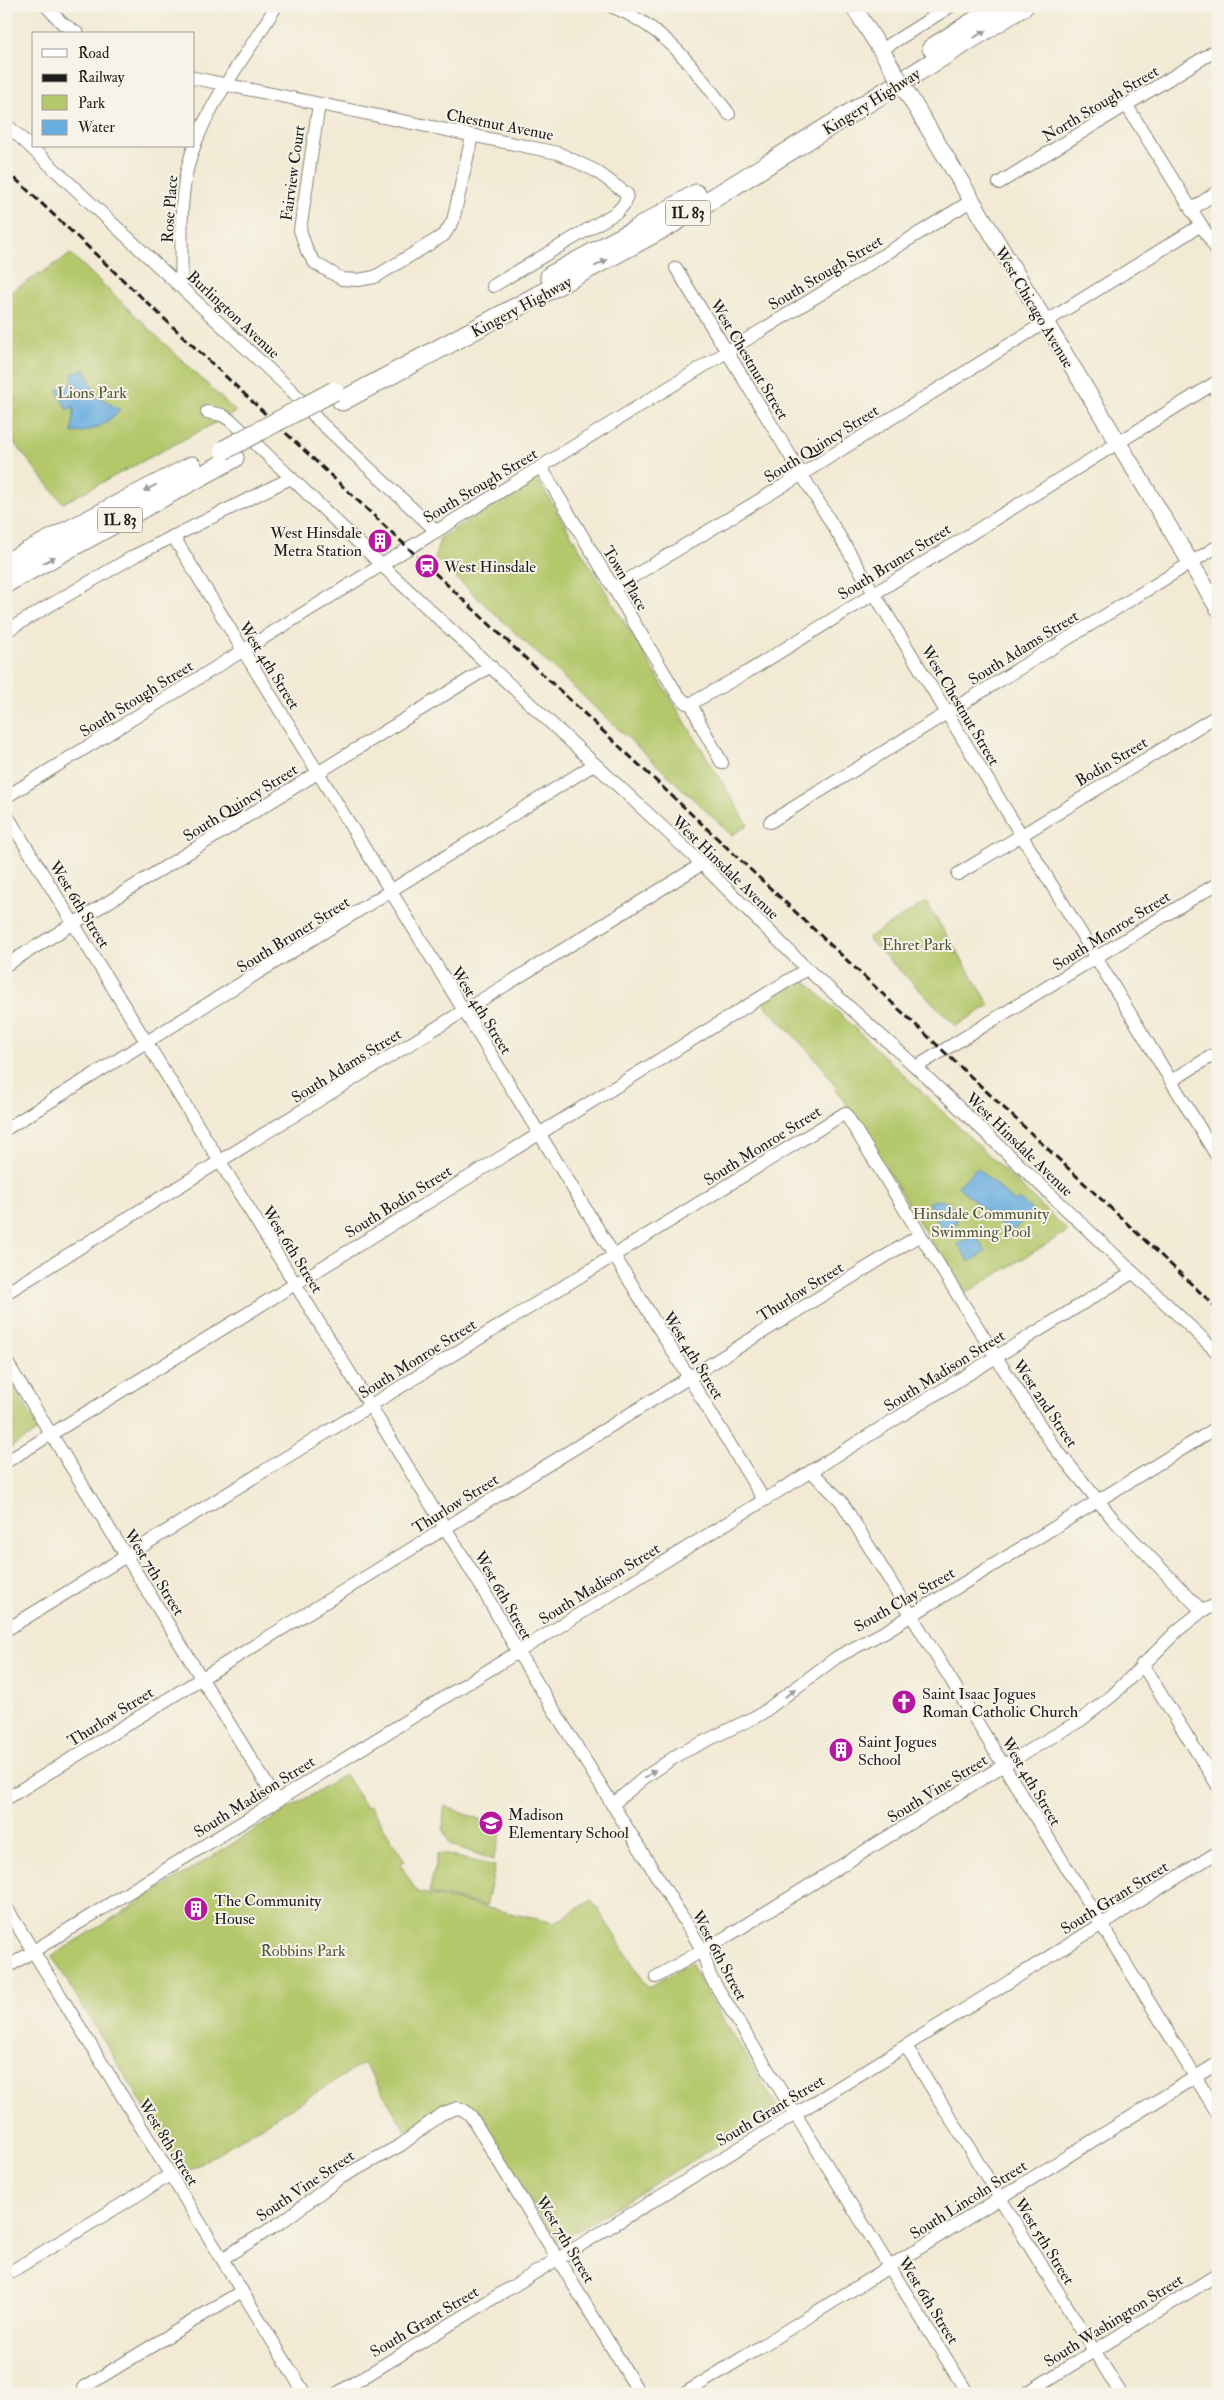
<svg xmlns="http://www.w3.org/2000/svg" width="1224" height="2400" font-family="'IM FELL Double Pica',serif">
<rect width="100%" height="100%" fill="#f7f3e8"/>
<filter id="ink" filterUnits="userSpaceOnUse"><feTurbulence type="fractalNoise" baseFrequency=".02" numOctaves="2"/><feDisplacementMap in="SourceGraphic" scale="10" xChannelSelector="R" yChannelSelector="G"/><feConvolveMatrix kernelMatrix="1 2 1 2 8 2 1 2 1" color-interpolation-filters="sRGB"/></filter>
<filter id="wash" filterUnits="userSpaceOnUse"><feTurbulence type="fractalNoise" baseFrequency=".0096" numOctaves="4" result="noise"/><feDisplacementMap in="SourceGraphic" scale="20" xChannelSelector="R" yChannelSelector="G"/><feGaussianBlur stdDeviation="1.12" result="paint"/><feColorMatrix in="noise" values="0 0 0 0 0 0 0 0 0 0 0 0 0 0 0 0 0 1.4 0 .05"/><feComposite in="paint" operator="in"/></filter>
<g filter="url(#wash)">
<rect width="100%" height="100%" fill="#f2ead4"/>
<g fill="#b4c76b" stroke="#687244">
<polygon points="71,254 236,412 63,503 6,433 6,295"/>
<polygon points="536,477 748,825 732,835 435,558 440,538"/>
<polygon points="926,902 990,1005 956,1026 867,938"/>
<polygon points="803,979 1068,1231 964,1294 823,1067 763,1003"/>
<polygon points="6,1374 40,1430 6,1450"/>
<path d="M345,1774L366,1808L370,1806L405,1861L400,1864L417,1892L554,1923L592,1900L648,1988L691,1962L700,1981L778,2108L557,2243L474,2110C448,2092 428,2117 406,2131L364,2063L185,2173L52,1956Z"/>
<polygon points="444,1806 503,1828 493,1860 450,1844 443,1828"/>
<polygon points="438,1853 495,1866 486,1906 429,1893"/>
</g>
<g fill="#6aaedf" stroke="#43657e">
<path d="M85,369L96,395L120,410C105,425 94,432 72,433L74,406L67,410L57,390L74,383L71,374Z"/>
<polygon points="977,1168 1015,1202 1019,1199 1033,1211 1010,1234 958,1186"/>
<polygon points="936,1200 949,1202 957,1215 956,1224 945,1234 928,1203"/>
<polygon points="975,1234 986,1252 969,1262 958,1244"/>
</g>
</g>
<g filter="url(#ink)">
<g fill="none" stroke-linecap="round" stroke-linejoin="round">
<defs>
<g id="minor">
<polyline points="46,6 62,23 78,34"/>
<path d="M611,6C668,29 693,67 729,114"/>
<polyline points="881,50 951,6"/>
<polyline points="194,78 558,153 596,171 627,194 625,203 617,212 493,286"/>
<polyline points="319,104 300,230 307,251 315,263 342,279 358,280 375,277 444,235 453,221 472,136"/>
<polyline points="1127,106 1218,252"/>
<polyline points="6,124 292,391 318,420 436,531"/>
<polyline points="999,183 1218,49"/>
<polyline points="1191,210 1218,191"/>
<polyline points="676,268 1218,1158"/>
<path d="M181,287C183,247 178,205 188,166C203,107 246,58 276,6"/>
<polyline points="207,412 222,415 233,422 391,574 702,864 807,969 916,1067 1218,1353"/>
<polyline points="541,467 677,694 686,703 692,703 749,671 1218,381"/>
<polyline points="173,536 764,1500"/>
<polyline points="614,588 791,481 1201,225"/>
<polyline points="6,631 136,555 291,478"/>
<polyline points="691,703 701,725 722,763"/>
<polyline points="6,797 971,201"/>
<polyline points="6,814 481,1586 518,1652 702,1949 710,1976 968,2394"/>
<polyline points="770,822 1218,546"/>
<polyline points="958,874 1218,715"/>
<polyline points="6,965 491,666"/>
<polyline points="916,1067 1218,883"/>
<polyline points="1171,1081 1218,1052"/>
<polyline points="6,1129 595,764"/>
<polyline points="6,1293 702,864"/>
<polyline points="6,1361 277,1801"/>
<polyline points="6,1462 807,969"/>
<polyline points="811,1471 841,1501 1218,2114"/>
<polyline points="6,1630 845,1113 996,1357 1052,1444 1113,1519 1202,1611"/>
<polyline points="1142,1664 1218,1786"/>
<polyline points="6,1799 920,1235"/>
<polyline points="612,1805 644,1778 679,1754 761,1714 837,1657 886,1631 1218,1427"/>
<polyline points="6,1907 305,2394"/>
<polyline points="6,1968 1132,1273"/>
<polyline points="656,1977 726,1937 1004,1765 1081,1720 1113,1695 1178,1630 1202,1611 1218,1604"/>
<polyline points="906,2046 1121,2394"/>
<polyline points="222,2259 283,2221 340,2178 401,2145 441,2114 457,2108 464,2110 471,2116 640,2394"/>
<polyline points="12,2271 170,2175"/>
<polyline points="83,2388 242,2291"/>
<polyline points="336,2394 812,2104 1218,1852"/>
<polyline points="684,2394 1218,2063"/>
<polyline points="1025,2394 1218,2274"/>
</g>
<g id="major">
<polyline points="853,6 886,58"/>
<polyline points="909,96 1218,608"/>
</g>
<g id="highway">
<polyline points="932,48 999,6"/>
<polyline points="550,276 637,229 696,194"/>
<polyline points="342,401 673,223 1024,6"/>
<polyline points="6,563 192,466"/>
<polyline points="6,583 234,458"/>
</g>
</defs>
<use href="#minor" stroke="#878378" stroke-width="14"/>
<use href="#major" stroke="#878378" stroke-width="18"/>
<use href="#highway" stroke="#878378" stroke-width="21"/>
<use href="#minor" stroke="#fff" stroke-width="12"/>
<use href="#major" stroke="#fff" stroke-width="16"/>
<use href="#highway" stroke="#fff" stroke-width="19"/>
<polyline stroke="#1c1c1c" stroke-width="3" stroke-dasharray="8 4" stroke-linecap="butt" points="6,170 1218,1309"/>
<defs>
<polyline id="major-bridge" points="886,58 909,96"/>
<polyline id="highway-bridge" points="224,450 334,391"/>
</defs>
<use href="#major-bridge" stroke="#878378" stroke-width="18" stroke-linecap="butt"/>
<use href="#highway-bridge" stroke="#878378" stroke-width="21" stroke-linecap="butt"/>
<use href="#major-bridge" stroke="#fff" stroke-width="16"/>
<use href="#highway-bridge" stroke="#fff" stroke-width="19"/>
</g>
<defs><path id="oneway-solid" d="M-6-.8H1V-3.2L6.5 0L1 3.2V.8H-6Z" transform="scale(1.25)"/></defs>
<g fill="#999">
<use href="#oneway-solid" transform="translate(980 34) rotate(-32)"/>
<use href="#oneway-solid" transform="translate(601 263) rotate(-28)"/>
<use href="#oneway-solid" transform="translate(150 488) rotate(152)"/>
<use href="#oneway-solid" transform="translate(49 560) rotate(-29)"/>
<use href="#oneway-solid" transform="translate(790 1693) rotate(-40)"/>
<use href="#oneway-solid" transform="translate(650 1774) rotate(-37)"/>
</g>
</g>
<defs>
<symbol id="building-disc" viewBox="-11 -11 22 22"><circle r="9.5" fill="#b5179e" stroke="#f7f3e8"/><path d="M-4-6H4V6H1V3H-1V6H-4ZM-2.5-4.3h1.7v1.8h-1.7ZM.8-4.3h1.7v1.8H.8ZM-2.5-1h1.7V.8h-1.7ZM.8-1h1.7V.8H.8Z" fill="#fff"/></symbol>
<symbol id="station-disc" viewBox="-11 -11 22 22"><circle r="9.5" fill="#b5179e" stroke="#f7f3e8"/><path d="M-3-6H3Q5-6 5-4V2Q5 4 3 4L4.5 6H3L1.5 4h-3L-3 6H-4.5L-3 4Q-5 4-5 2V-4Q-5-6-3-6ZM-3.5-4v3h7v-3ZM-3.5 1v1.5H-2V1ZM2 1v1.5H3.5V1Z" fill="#fff"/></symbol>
<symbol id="church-disc" viewBox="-11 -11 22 22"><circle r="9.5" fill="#b5179e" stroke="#f7f3e8"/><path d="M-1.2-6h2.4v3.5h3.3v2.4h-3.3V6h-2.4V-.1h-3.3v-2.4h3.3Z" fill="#fff"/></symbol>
<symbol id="school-disc" viewBox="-11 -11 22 22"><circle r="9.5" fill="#b5179e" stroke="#f7f3e8"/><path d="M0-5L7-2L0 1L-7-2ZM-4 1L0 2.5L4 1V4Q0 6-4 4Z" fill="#fff"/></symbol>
</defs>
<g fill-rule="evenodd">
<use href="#building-disc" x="366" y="527" width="28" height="28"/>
<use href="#station-disc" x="413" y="552" width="28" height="28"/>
<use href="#church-disc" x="890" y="1688" width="28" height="28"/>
<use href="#building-disc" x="827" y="1736" width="28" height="28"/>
<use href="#school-disc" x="477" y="1809" width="28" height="28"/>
<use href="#building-disc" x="182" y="1895" width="28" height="28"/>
</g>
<g text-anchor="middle" stroke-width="4" stroke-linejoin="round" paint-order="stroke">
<g fill="#f7f3e8" stroke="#5e5c59" stroke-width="1">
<rect x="665.5" y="200.5" width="45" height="25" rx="4"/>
<rect x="97.5" y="507.5" width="45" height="25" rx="4"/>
</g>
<g font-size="15" font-weight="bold" fill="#1c1c1c">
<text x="688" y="218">IL 83</text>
<text x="120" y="525">IL 83</text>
</g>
<g font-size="16" fill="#1c1c1c" stroke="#f7f3e8">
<text transform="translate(871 101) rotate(-32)" y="6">Kingery Highway</text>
<text transform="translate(1100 103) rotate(-31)" y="6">North Stough Street</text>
<text transform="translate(500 124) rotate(11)" y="6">Chestnut Avenue</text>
<text transform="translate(292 173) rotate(-82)" y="6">Fairview Court</text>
<text transform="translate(169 209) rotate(-86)" y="6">Rose Place</text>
<text transform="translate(825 272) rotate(-31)" y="6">South Stough Street</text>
<text transform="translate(521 306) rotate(-28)" y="6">Kingery Highway</text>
<text transform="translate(1035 307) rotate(59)" y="6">West Chicago Avenue</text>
<text transform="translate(234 314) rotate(43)" y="6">Burlington Avenue</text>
<text transform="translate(750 359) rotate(59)" y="6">West Chestnut Street</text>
<text transform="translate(821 443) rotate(-32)" y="6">South Quincy Street</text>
<text transform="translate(480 485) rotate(-31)" y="6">South Stough Street</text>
<text transform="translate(894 561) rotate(-32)" y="6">South Bruner Street</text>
<text transform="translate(626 578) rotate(59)" y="6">Town Place</text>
<text transform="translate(1023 647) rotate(-32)" y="6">South Adams Street</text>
<text transform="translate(270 665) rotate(58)" y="6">West 4th Street</text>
<text transform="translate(136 698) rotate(-32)" y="6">South Stough Street</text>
<text transform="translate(961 705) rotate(59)" y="6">West Chestnut Street</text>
<text transform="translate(1111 761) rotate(-31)" y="6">Bodin Street</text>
<text transform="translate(240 802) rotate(-32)" y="6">South Quincy Street</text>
<text transform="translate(726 867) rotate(44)" y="6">West Hinsdale Avenue</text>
<text transform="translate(80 904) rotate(58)" y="6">West 6th Street</text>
<text transform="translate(1111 930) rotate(-32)" y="6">South Monroe Street</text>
<text transform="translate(293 934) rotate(-32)" y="6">South Bruner Street</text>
<text transform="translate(482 1010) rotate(58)" y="6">West 4th Street</text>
<text transform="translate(346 1065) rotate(-32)" y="6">South Adams Street</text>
<text transform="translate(1020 1144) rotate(44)" y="6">West Hinsdale Avenue</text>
<text transform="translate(762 1145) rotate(-32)" y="6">South Monroe Street</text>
<text transform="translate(398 1201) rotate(-32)" y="6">South Bodin Street</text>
<text transform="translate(293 1249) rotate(58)" y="6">West 6th Street</text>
<text transform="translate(800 1291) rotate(-32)" y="6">Thurlow Street</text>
<text transform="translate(694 1355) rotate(58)" y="6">West 4th Street</text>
<text transform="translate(417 1358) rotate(-32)" y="6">South Monroe Street</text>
<text transform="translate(944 1370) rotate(-32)" y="6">South Madison Street</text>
<text transform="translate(1046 1403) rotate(56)" y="6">West 2nd Street</text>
<text transform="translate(455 1503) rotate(-32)" y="6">Thurlow Street</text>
<text transform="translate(155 1572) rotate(58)" y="6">West 7th Street</text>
<text transform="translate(599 1583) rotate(-32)" y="6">South Madison Street</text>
<text transform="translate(504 1595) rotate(60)" y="6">West 6th Street</text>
<text transform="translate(904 1599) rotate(-30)" y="6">South Clay Street</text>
<text transform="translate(110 1716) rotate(-32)" y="6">Thurlow Street</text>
<text transform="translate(1032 1781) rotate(59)" y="6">West 4th Street</text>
<text transform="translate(937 1788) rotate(-32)" y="6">South Vine Street</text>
<text transform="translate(254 1796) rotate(-32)" y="6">South Madison Street</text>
<text transform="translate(1114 1897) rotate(-32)" y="6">South Grant Street</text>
<text transform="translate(720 1955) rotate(62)" y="6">West 6th Street</text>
<text transform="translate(770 2110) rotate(-31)" y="6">South Grant Street</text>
<text transform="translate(169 2142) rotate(58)" y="6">West 8th Street</text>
<text transform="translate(305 2185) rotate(-34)" y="6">South Vine Street</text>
<text transform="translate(968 2199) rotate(-32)" y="6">South Lincoln Street</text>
<text transform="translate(566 2239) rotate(59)" y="6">West 7th Street</text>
<text transform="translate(1045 2241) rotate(58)" y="6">West 5th Street</text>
<text transform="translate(929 2300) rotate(58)" y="6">West 6th Street</text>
<text transform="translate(1113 2320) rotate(-32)" y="6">South Washington Street</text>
<text transform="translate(424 2321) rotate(-31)" y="6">South Grant Street</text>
</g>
<g font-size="16" fill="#515838" stroke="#f7f3e8">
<text x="92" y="398">Lions Park</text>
<text x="917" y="950">Ehret Park</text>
<text x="981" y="1219">Hinsdale Community<tspan x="981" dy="18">Swimming Pool</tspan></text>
<text x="303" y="1956">Robbins Park</text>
</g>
<g font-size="16" fill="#1c1c1c" stroke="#f7f3e8" text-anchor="start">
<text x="362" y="538" text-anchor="end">West Hinsdale<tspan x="362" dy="18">Metra Station</tspan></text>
<text x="444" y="572">West Hinsdale</text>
<text x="922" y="1699">Saint Isaac Jogues<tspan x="922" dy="18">Roman Catholic Church</tspan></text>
<text x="858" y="1747">Saint Jogues<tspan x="858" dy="18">School</tspan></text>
<text x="508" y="1820">Madison<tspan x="508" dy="18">Elementary School</tspan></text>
<text x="214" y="1906">The Community<tspan x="214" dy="18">House</tspan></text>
</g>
</g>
<rect width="1224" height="2400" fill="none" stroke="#f7f3e8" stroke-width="25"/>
<rect x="32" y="32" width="162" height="115" fill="#f7f3e8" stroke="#9f9d96"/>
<rect x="42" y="49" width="25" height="8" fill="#ffffff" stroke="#9f9d96"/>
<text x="78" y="58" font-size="15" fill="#1c1c1c">Road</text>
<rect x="42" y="74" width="25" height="8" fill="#1c1c1c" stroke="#9f9d96"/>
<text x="78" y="82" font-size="15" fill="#1c1c1c">Railway</text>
<rect x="42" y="95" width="25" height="15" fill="#b4c76b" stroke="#9f9d96"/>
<text x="78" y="108" font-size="15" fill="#1c1c1c">Park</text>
<rect x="42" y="120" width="25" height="15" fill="#6aaedf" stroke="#9f9d96"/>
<text x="78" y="132" font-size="15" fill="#1c1c1c">Water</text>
</svg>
